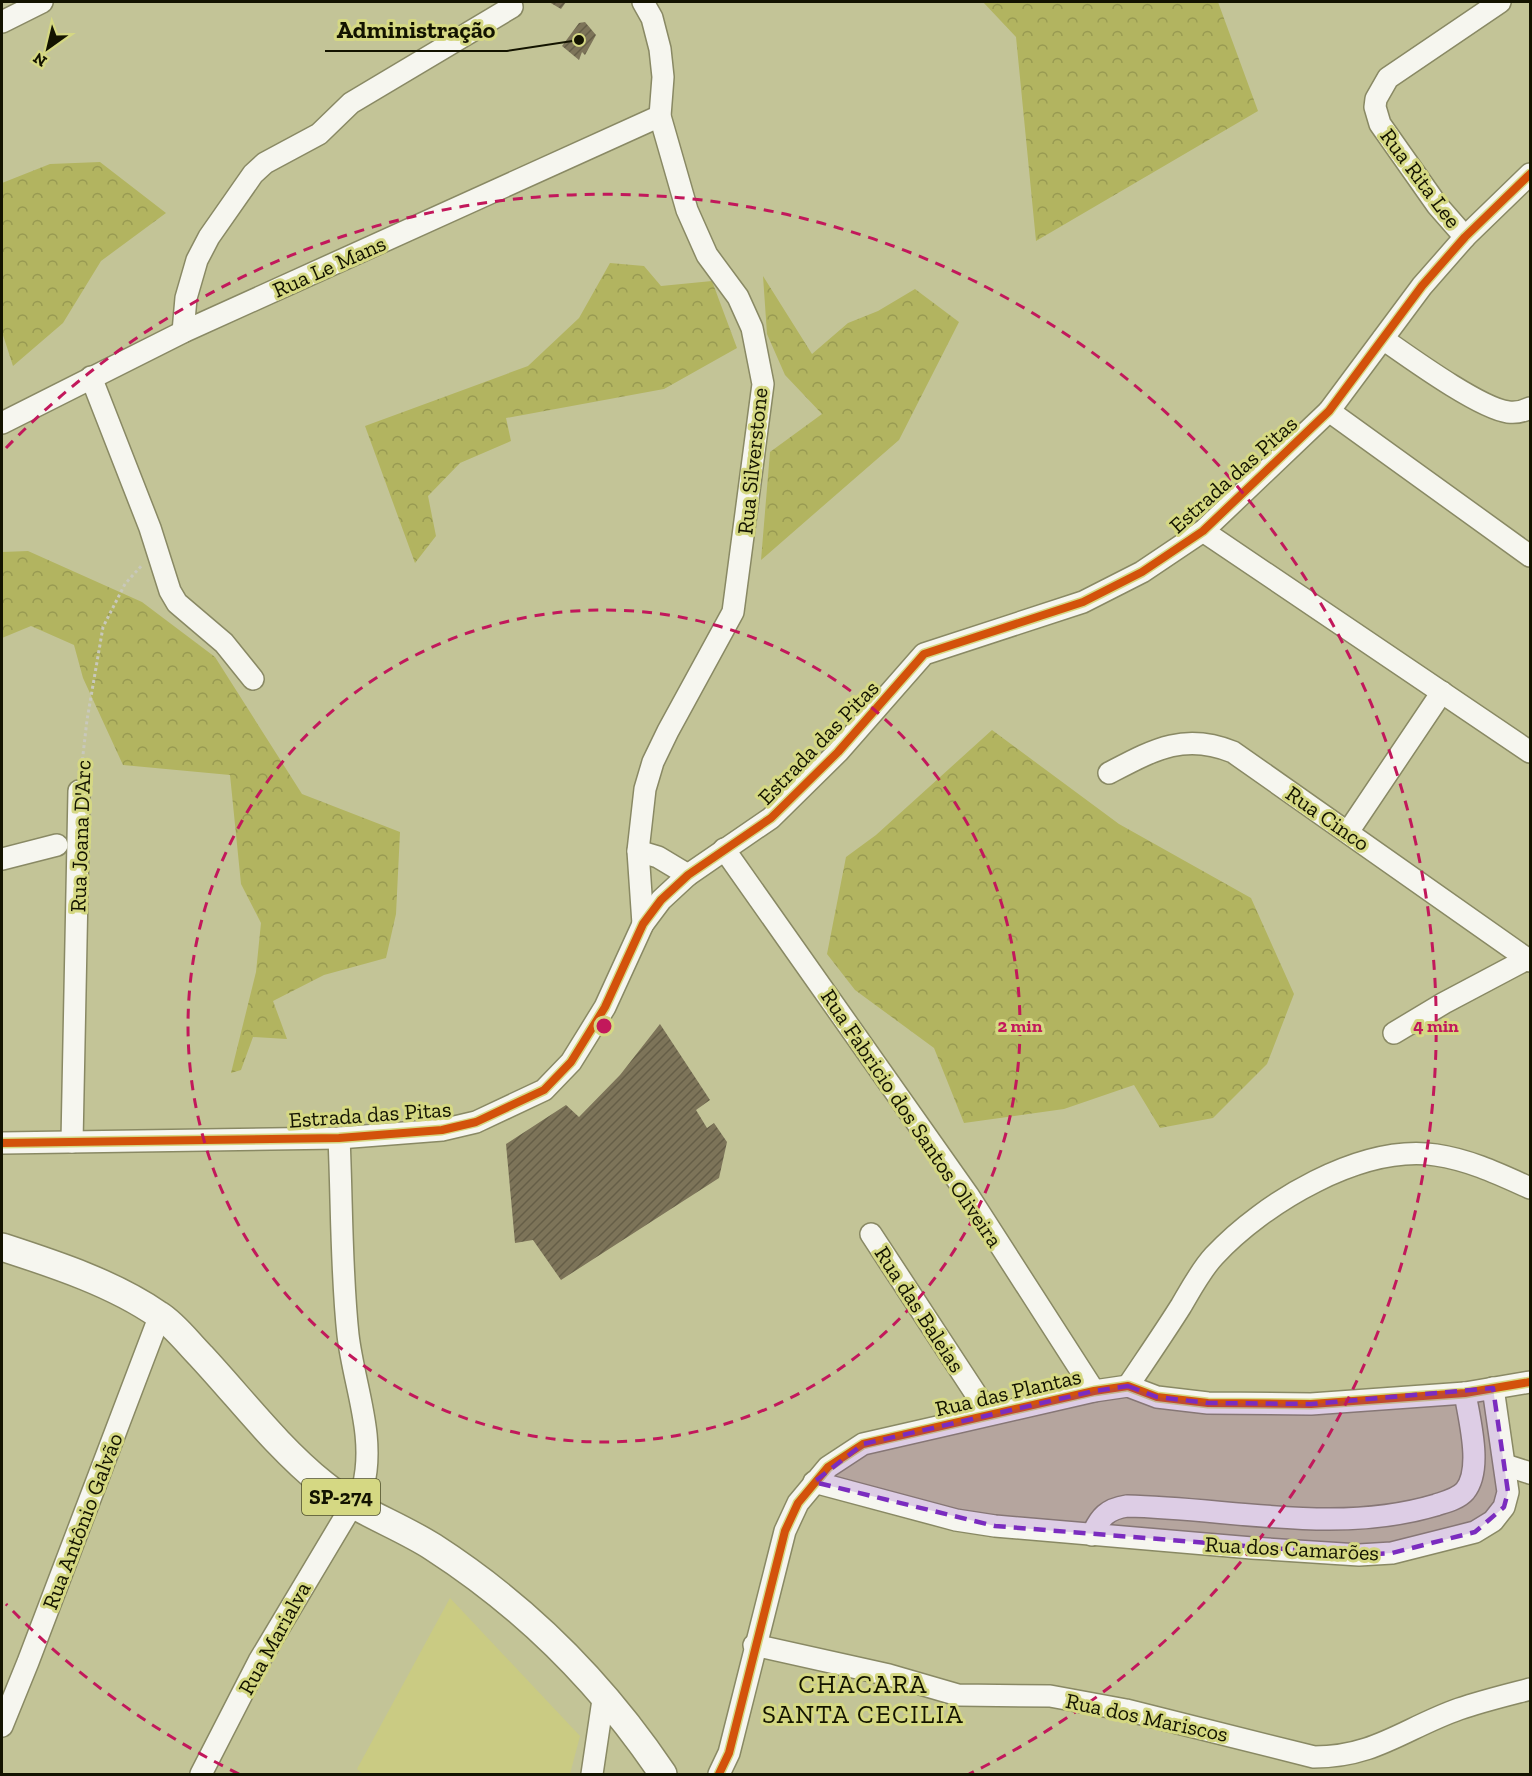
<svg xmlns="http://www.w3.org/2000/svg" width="1532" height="1776" font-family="'Zilla Slab',serif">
<defs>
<pattern id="forest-crowns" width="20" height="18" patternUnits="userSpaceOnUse" patternTransform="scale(1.5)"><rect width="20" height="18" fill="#b2b460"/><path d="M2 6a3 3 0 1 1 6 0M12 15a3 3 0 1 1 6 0" fill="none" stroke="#989a52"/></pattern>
<pattern id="building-hatch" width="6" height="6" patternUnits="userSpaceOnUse" patternTransform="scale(1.5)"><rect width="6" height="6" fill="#7d7459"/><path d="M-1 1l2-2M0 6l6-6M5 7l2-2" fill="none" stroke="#655e47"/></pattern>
</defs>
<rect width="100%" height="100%" fill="#c3c497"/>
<polygon fill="#cacb83" points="450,1598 580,1736 570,1774 363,1774 357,1769"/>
<g fill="url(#forest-crowns)">
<polygon points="983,2 1218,2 1258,111 1036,241 1016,37"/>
<polygon points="100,162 166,213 101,261 63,323 13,366 2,332 2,183 50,164"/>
<polygon points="610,263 644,266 661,286 712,281 737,348 664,389 506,418 511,441 460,463 428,496 436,536 415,563 365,426 528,366 579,318"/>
<polygon points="763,276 812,354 848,323 878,311 915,289 959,322 899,440 761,560 770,452 822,414 785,375 767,334"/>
<polygon points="28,551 142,602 215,657 302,794 400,832 396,914 386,958 324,975 273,1001 287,1039 253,1037 241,1070 231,1073 256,972 261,923 241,884 230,775 123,765 83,678 74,645 31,626 2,638 2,552"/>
<polygon points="992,730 1119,824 1251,898 1294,994 1267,1064 1213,1118 1160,1128 1134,1085 1064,1109 964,1123 934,1048 855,990 827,954 846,857 876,835"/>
</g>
<g fill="url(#building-hatch)">
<polygon points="549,2 566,2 561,9"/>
<polygon points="585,22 596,35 585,55 582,52 579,60 562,46 579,23"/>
<polygon points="660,1024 710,1100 696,1110 707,1128 714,1123 727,1142 719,1178 561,1280 533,1240 515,1243 506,1144 566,1105 579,1117 620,1075"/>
</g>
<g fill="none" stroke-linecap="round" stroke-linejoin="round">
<defs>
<g id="minor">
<polyline points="2,22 42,2"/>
<polyline points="1465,237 1437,205 1380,124 1375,107 1376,99 1388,78 1500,2"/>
<polyline points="183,332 186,298 197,260 209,237 253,174 265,163 319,134 351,103 512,7"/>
<path d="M1383,339C1409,357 1479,408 1508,412C1515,413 1524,411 1530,408"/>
<polyline points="91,377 150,528 170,591 177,603 224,643 253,679"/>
<polyline points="1329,411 1530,556"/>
<polyline points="2,423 183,332 660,116"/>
<polyline points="1203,531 1530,752"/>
<path d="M1109,773C1153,750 1184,732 1233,752L1530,961"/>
<polyline points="1348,832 1442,692"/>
<polyline points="724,849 968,1195 1094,1391"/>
<polyline points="638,851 658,857 688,875"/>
<polyline points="2,859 57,845"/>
<polyline points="643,924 638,851 645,789 653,762 668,731 733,612 763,384 752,328 738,297 707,255 687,210 660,116 663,77 660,49 652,18 643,2"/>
<polyline points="1394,1033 1444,1003 1527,959"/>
<polyline points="72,1142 79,791"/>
<polyline points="2,1143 339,1138 442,1130 476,1122 544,1090 571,1062 589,1033 605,1007 643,924 661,900 688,875 771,818 838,752 924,654 1083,602 1142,572 1203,531 1329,411 1422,286 1465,237 1530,174"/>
<polyline points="871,1234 989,1414"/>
<path d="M1128,1386C1146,1359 1164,1333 1181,1306C1191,1289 1201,1270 1214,1256C1263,1203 1361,1144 1436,1155C1470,1160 1499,1174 1530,1188"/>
<polyline points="1505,1465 1530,1473"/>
<polyline points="814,1482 956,1520 995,1526 1252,1548 1359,1555 1392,1553 1475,1532 1493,1521 1504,1507 1508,1492 1493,1388"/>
<path d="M1092,1535C1100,1517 1107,1509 1127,1506C1229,1508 1336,1535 1436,1505C1445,1502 1458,1499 1465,1491C1483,1469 1469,1419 1465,1393"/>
<path d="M754,1645L889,1675L958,1695L1050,1696L1126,1710L1314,1757C1375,1757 1405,1728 1459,1709C1482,1701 1507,1695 1530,1689"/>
<polyline points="2,1726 28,1662 160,1315"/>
<path d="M201,1774L259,1661L363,1487C376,1436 354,1386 348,1335C341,1270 342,1203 339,1138"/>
<polyline points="592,1774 604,1693"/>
<polyline points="719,1774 729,1753 785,1531 798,1503 828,1467 863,1444 1094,1391 1128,1386 1157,1397 1208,1403 1311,1404 1465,1393 1530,1382"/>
</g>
<path id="major" d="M2,1247C54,1264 113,1283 159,1315C175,1325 188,1343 201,1356C241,1399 277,1447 323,1484C356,1511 397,1524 433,1547C526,1607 601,1682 663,1774"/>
</defs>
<use href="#minor" stroke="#898964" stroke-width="24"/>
<use href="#major" stroke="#898964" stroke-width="30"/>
<polyline stroke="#c8c8bb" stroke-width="3" stroke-dasharray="3 3" stroke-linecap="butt" points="81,772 87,720 103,627 125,584 143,564"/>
<use href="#minor" stroke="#f6f6ef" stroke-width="21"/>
<use href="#major" stroke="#f6f6ef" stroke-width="27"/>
<defs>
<g id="cycleway">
<polyline points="2,1143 339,1138 442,1130 476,1122 544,1090 571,1062 589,1033 605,1007 643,924 661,900 688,875 771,818 838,752 924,654 1083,602 1142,572 1203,531 1329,411 1422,286 1465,237 1530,174"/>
<polyline points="719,1774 729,1753 785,1531 798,1503 828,1467 863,1444 1094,1391 1128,1386 1157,1397 1208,1403 1311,1404 1465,1393 1530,1382"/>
</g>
</defs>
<use href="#cycleway" stroke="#d5d883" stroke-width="11"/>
<use href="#cycleway" stroke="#d3520b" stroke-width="8"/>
</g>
<path fill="#7b2cbf" fill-opacity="0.2" stroke="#7b2cbf" stroke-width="4.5" stroke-dasharray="12 8" stroke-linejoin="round" d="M1128,1386L1157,1397L1208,1403L1311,1404L1493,1388L1508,1492L1504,1507L1475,1532L1392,1553L1359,1555L995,1526L814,1482L863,1444L1094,1391Z"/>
<g fill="none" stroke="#c2185b" stroke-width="3" stroke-dasharray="10 8">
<circle cx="604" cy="1026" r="416"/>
<path d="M239 1774A832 832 0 0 1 6 1604M6 448A832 832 0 1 1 969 1774"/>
</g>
<g text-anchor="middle" stroke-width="6" stroke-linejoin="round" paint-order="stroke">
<rect fill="#d5d883" stroke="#4d4e27" stroke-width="1.5" x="302" y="1479" width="78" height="36" rx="4.5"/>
<g font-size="21" font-weight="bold" fill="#131300">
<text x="341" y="1504">SP-274</text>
</g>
<g font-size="22" fill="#131300" stroke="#d5d883">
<text transform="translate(1421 178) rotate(53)" y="8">Rua Rita Lee</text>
<text transform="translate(329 266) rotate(-24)" y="8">Rua Le Mans</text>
<text transform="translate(752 461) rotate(-84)" y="8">Rua Silverstone</text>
<text transform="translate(1233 474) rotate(-42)" y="8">Estrada das Pitas</text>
<text transform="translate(818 742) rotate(-46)" y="8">Estrada das Pitas</text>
<text transform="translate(1328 818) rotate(35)" y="8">Rua Cinco</text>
<text transform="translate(80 836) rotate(-88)" y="8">Rua Joana D'Arc</text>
<text transform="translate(370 1114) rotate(-4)" y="8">Estrada das Pitas</text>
<text transform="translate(912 1118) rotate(56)" y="8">Rua Fabricio dos Santos Oliveira</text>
<text transform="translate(920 1309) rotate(57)" y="8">Rua das Baleias</text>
<text transform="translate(1008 1392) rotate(-13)" y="8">Rua das Plantas</text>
<text transform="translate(82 1521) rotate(-69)" y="8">Rua Antônio Galvão</text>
<text transform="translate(1292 1548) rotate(3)" y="8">Rua dos Camarões</text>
<text transform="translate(274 1638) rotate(-61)" y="8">Rua Marialva</text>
<text transform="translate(1147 1717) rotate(12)" y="8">Rua dos Mariscos</text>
</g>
<g font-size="26" letter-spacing="1.5" fill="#131300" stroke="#d5d883">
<text x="863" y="1693">CHACARA<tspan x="863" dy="30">SANTA CECILIA</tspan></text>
</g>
</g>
<circle cx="604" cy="1026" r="9" fill="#c2185b" stroke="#d5d883" stroke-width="3"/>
<g font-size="18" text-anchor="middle" font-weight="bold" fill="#c2185b" stroke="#d5d883" stroke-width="6" stroke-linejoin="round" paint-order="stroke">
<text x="1020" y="1032">2 min</text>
<text x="1436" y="1032">4 min</text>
</g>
<path fill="none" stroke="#131300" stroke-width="2" d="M579 40L507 51H325"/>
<circle fill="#131300" stroke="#d5d883" stroke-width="2" cx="579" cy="40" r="6"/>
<g font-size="24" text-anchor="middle" font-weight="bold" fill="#131300" stroke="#d5d883" stroke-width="6" stroke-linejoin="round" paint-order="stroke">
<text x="416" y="38">Administração</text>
</g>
<rect width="1532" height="1776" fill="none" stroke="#131300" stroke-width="6"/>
<g transform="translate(48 48) rotate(214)" stroke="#d5d883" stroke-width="4.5" paint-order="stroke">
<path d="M0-4.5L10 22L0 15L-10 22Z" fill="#131300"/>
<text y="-9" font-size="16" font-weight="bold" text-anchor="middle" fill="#131300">N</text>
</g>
</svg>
